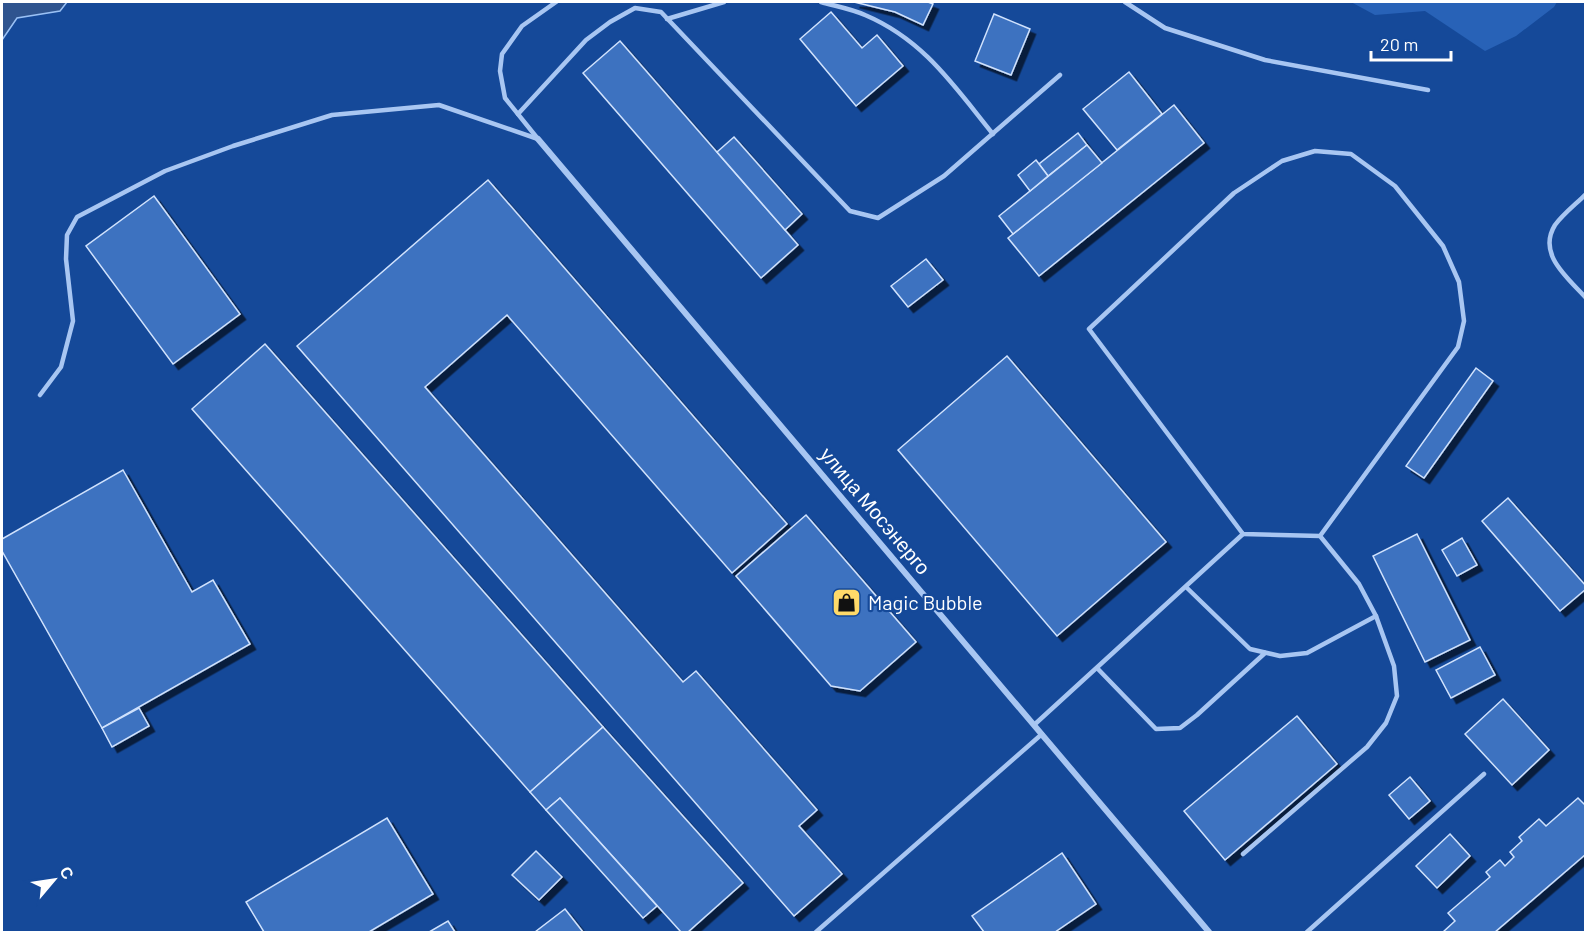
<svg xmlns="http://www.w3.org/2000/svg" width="1587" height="934" font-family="Barlow,sans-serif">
<defs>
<filter id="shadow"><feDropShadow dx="5.5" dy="5.5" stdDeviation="0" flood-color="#0009"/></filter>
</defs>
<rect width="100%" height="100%" fill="#154999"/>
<polygon fill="#2862b7" points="1351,2 1557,2 1554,7 1516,36 1485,51 1425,11 1375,15"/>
<polygon fill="#2f548f" stroke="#9ac1f5" stroke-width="1.5" points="2,2 67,2 60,11 17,18 2,40"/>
<g fill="#3d72c0" stroke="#d0e2fd" stroke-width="1.5" filter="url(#shadow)">
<polygon points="854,2 928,2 933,4 923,25 895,12"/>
<polygon points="831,12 862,48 877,35 903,66 856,106 800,39"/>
<polygon points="994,14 1030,29 1011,75 975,61"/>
<polygon points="620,41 798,245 761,278 583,73"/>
<polygon points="1129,72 1162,114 1117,150 1083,109"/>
<polygon points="1174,105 1204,143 1039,276 1008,238"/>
<polygon points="1078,133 1087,145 1048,176 1039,164"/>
<polygon points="734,137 802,214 785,230 717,152"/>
<polygon points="1087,145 1102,163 1013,234 999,216"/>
<polygon points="1036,160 1048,176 1030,191 1018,175"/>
<polygon points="488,180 787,524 732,573 507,315 425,387 683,682 696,671 817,810 799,826 842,874 794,916 297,346"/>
<polygon points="154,196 240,314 173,364 86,246"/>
<polygon points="926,259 943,280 908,307 891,286"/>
<polygon points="265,344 603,727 530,792 192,409"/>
<polygon points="1007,356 1166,542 1057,636 898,450"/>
<polygon points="1476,368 1493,381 1424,478 1406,466"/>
<polygon points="123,470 192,592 213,580 250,644 102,728 2,551 2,539"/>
<polygon points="1508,498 1586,586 1586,589 1560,611 1482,521"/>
<polygon points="806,515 916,642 860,691 831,686 736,576"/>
<polygon points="1417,534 1470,640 1425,662 1373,556"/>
<polygon points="1462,538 1477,565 1457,576 1442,550"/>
<polygon points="1480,647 1495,675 1451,698 1436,670"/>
<polygon points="1503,699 1549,750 1512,785 1465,734"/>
<polygon points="139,708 149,726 112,747 102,728"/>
<polygon points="1297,716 1337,764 1225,860 1184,811"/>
<polygon points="603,727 743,883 688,932 681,932 560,798 546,810 530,792"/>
<polygon points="1410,777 1430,801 1409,819 1389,795"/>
<polygon points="560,798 657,906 643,918 546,810"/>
<polygon points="1578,798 1586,806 1586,854 1495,932 1443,932 1455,921 1448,913 1490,877 1486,872 1500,860 1505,866 1514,857 1510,852 1522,841 1519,837 1539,819 1546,826"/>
<polygon points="387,818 433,894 369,932 264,932 246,902"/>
<polygon points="1450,834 1470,856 1437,888 1416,866"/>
<polygon points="536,851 562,877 539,900 512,875"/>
<polygon points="1062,853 1096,904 1055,932 984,932 972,916"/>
<polygon points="565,909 583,932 535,932"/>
<polygon points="448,921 455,932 429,932"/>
</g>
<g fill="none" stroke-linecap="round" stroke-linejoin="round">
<g stroke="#a8c6f2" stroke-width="4.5">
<path d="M821,2C835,6 852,9 865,15C924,40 954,86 993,134"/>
<polyline points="1125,2 1165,28 1265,60 1428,90"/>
<polyline points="667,19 724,2"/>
<polyline points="518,114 586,40 610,22 635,8 661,12 850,211 878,218 944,176 1060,75"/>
<polyline points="538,139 505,98 500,71 502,54 522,26 556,2"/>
<path d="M1586,194C1576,204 1563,214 1555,225C1537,254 1567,277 1586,298"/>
<polyline points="40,395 61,367 73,321 66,259 67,235 77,217 165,171 233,146 332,115 439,105 538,139"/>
<polyline points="1186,587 1250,649 1280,656 1307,653 1376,616"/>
<polyline points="1097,668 1156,729 1180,728 1197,715 1265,653"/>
<polyline points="1034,725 1243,534"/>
<polyline points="1243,854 1367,747 1386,723 1397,696 1394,666 1376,616 1359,584 1320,536 1243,534 1089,329 1234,193 1282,161 1315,151 1351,154 1395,186 1443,246 1459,282 1464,321 1458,347 1320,536"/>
<polyline points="816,932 1042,734"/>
<polyline points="1307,932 1484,774"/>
</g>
<polyline stroke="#a8c6f2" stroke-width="6" points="538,139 1209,932"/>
</g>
<defs>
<symbol id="shop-square" viewBox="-11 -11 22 22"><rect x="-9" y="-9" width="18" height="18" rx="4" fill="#ffda69" stroke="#154999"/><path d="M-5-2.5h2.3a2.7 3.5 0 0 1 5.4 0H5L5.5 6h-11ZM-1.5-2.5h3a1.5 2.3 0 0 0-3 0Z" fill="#111"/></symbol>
</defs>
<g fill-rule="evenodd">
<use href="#shop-square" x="830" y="586" width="33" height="33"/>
</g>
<g text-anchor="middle" stroke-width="4.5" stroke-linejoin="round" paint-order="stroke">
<g font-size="20" fill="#fff" stroke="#154999">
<text transform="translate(875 511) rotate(50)" y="7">улица Мосэнерго</text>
</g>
<g font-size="20" fill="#fff" stroke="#154999" text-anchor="start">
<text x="868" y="610">Magic Bubble</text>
</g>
</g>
<rect width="1587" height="934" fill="none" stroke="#ffffff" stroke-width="6"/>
<g transform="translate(54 880) rotate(61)" stroke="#154999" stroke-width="4.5" paint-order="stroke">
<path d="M0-4.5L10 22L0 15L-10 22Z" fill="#ffffff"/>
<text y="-9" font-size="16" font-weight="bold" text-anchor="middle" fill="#ffffff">С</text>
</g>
<path d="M1371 51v9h80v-9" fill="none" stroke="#ffffff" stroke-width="3"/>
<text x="1380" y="51" font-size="18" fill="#ffffff" stroke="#154999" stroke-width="4.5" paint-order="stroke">20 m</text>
</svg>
